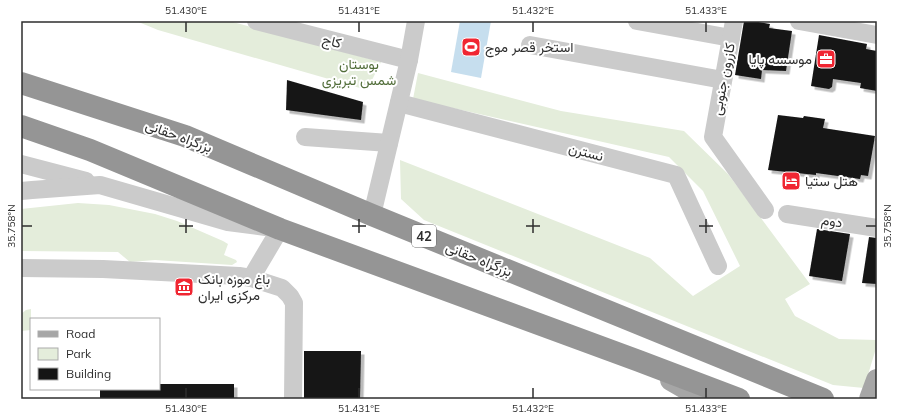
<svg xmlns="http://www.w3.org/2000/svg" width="898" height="420" font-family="Mulish,Vazirmatn,sans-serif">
<defs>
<filter id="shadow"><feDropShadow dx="3.5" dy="3.5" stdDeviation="0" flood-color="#0004"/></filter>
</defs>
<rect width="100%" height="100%" fill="#fff"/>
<g fill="#e4eddb">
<polygon points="136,21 229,21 381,62 367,90 158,30"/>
<polygon points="418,73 561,111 684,131 728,174 810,284 785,299 795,316 839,339 877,340 877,345 864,388 833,385 424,220 401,199 400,160 650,258 693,296 740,266 703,191 669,157 413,99"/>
<polygon points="78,203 109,205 155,214 177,221 223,241 228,244 224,255 236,260 237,262 232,265 155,260 130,262 118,252 21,251 21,209"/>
<polygon points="31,309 31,330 21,331 21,314 26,310"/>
</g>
<polygon fill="#c6deee" points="460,21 491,21 481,78 451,72"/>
<g fill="#151515" filter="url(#shadow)">
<polygon points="744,21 753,21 770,24 769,28 792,31 786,71 762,70 761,79 735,75"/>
<polygon points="819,35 867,44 866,49 877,51 877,91 860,88 861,83 833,79 832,87 829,89 811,86"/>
<polygon points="287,80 363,102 361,120 286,110"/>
<polygon points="778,115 803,118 804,116 825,119 823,128 875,136 868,176 861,175 860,179 816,173 816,175 768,170"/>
<polygon points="817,229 850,234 842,281 809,276"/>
<polygon points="869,237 877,238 877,284 862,283"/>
<polygon points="304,351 361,351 360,399 304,399"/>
<polygon points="159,384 234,384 234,399 100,399 100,389 159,389"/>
</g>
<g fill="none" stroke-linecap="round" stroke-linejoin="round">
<g stroke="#cbcbcb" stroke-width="18">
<polyline points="256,21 409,60"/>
<polyline points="637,21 731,38"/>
<polyline points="734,21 713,137 765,210"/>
<polyline points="799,21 877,35"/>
<polyline points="530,45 723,80"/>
<polyline points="399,103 676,175 718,266"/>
<polyline points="305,137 389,143"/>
<polyline points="21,164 86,181"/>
<polyline points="21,191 32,190 100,185 228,222 280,229 251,278 239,276 103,269 21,268"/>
<polyline points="787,214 877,228"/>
<polyline points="372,215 409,60 416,21"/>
<polyline points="251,278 282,288 290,296 294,303 293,399"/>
</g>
<g stroke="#a6a6a6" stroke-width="22">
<polyline points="671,380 704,399"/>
<polyline points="870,399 877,380"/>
</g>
<g stroke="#959595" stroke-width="22">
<polyline points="21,83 185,136 372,215 823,399"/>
<polyline points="21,126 90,150 280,229 639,361 739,399"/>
</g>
</g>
<path fill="none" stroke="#2e2e2e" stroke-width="1.5" d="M186,22V32M359,22V32M533,22V32M706,22V32M186,219V233M359,219V233M533,219V233M706,219V233M22,226H32M179,226H193M352,226H366M526,226H540M699,226H713M866,226H876M186,388V398M359,388V398M533,388V398M706,388V398"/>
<defs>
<symbol id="stadium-square" viewBox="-11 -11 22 22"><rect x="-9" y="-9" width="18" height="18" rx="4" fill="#f02632" stroke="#fff"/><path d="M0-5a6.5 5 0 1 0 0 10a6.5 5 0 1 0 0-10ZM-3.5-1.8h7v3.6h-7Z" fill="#fff"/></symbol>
<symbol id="office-square" viewBox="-11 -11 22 22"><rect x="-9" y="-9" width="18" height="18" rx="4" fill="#f02632" stroke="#fff"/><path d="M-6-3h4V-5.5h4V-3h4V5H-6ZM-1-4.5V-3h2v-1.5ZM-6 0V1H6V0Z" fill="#fff"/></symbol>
<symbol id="hotel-square" viewBox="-11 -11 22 22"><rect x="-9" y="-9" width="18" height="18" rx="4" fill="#f02632" stroke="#fff"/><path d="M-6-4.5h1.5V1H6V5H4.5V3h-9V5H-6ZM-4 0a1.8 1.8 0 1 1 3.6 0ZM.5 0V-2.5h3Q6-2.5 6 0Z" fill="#fff"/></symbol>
<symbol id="museum-square" viewBox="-11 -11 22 22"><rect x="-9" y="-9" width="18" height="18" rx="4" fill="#f02632" stroke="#fff"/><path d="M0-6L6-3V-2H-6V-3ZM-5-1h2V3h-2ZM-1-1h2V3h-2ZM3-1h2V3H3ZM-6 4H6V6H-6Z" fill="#fff"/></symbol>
</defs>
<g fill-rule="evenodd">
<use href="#stadium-square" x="460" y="36" width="22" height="22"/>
<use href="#office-square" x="815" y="48" width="22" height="22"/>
<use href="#hotel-square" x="780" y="170" width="22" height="22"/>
<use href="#museum-square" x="173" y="276" width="22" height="22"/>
</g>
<g text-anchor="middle" stroke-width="4" stroke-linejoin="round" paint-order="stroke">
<rect fill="#fff" stroke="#6d6d6d" stroke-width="1" x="412" y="225" width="24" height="22" rx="3"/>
<g font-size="13" font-weight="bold" fill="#2e2e2e">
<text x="424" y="241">42</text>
</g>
<g font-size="14" fill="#2e2e2e" stroke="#fff">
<text transform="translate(332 41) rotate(14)" y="5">کاج</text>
<text transform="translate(723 79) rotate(-79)" y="5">کازرون جنوبی</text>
<text transform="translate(179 136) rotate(20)" y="5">بزرگراه حقانی</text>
<text transform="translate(586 152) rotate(15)" y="5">نسترن</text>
<text transform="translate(832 221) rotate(9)" y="5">دوم</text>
<text transform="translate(479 259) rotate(22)" y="5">بزرگراه حقانی</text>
</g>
<g font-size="14" fill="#2e2e2e" stroke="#fff" text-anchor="start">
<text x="485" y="52">استخر قصر موج</text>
<text x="812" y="64" text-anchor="end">موسسه پایا</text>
<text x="805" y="186">هتل ستیا</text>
<text x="198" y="284">باغ موزه بانک<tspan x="198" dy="16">مرکزی ایران</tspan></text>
</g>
<g font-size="14" fill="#516d39" stroke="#fff">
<text x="359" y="69">بوستان<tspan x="359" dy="16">شمس تبریزی</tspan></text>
</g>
</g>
<rect width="898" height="420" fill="none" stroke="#ffffff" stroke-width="44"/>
<rect x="30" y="318" width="130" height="72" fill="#ffffff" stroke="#ababab"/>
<rect x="38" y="331" width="20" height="6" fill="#a6a6a6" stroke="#ababab"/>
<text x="66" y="338" font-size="12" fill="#2e2e2e">Road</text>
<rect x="38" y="348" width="20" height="12" fill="#e4eddb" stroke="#ababab"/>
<text x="66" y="358" font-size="12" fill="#2e2e2e">Park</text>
<rect x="38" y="368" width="20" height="12" fill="#151515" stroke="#ababab"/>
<text x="66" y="378" font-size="12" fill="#2e2e2e">Building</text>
<rect x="22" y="22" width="854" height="376" fill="none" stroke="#2e2e2e" stroke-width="1.5"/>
<g font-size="10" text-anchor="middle" fill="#2e2e2e">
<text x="186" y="14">51.430°E</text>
<text x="359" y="14">51.431°E</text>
<text x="533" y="14">51.432°E</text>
<text x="706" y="14">51.433°E</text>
<text transform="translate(11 226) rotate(-90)" y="4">35.758°N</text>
<text transform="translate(887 226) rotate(-90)" y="4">35.758°N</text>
<text x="186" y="412">51.430°E</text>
<text x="359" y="412">51.431°E</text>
<text x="533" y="412">51.432°E</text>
<text x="706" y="412">51.433°E</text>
</g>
</svg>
